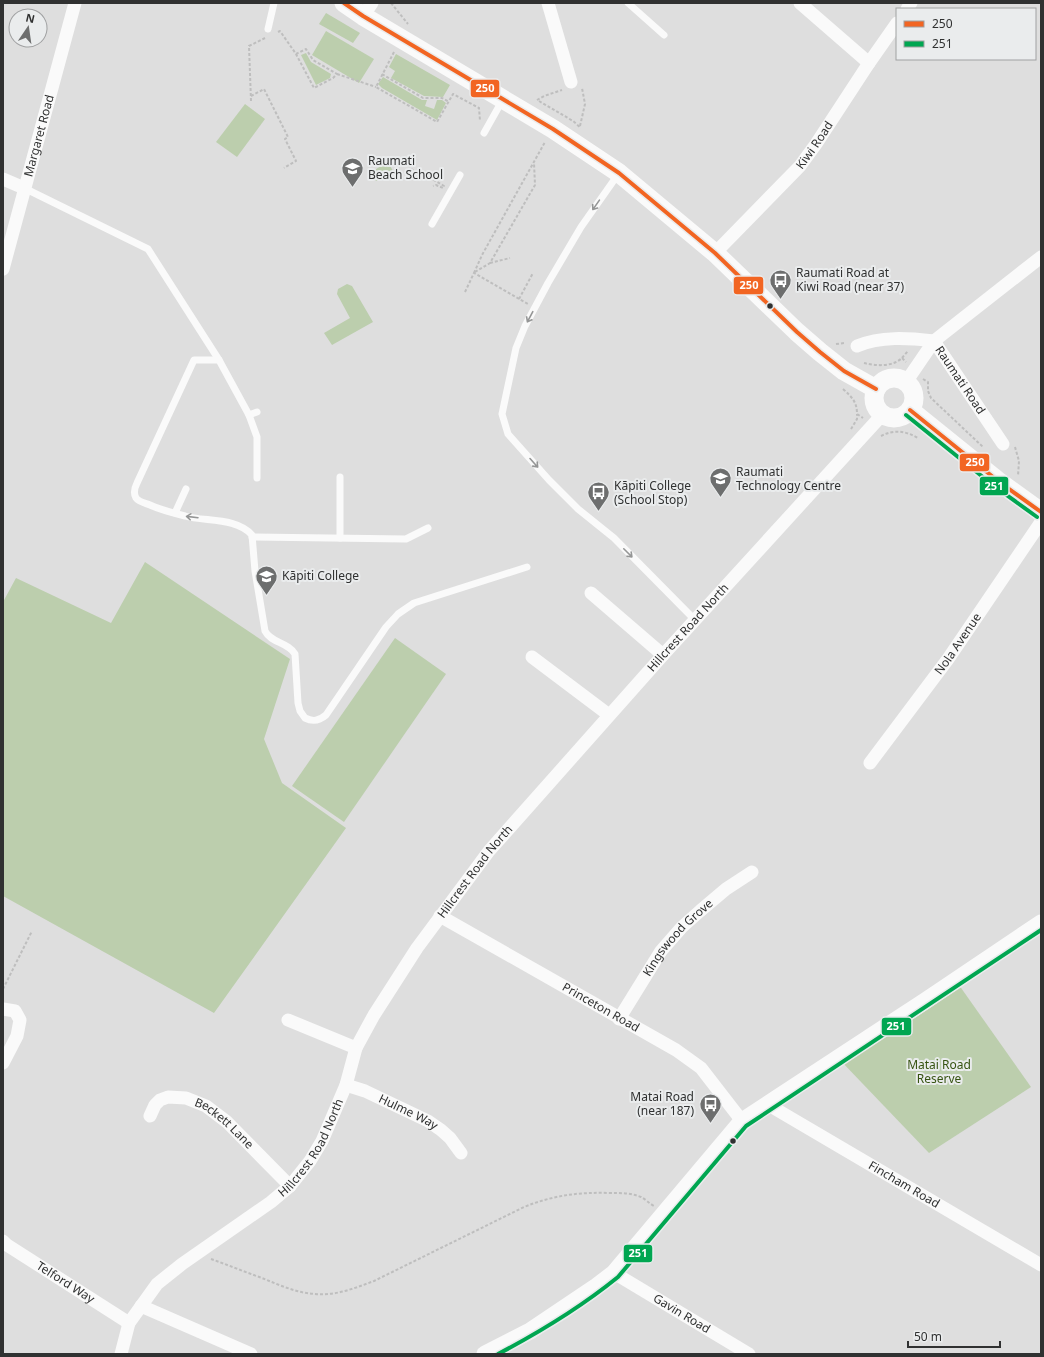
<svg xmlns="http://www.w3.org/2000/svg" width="1044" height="1357" font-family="'Noto Sans',sans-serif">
<rect width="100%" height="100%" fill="#dedede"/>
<g fill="#bccead">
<polygon points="326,13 360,33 353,43 319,24"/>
<polygon points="326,31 374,59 359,83 312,55"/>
<polygon points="306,53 311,62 331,74 330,78 316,85 301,55"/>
<polygon points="396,54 450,85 443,97 424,96 391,78 395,71 389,67"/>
<polygon points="383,77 422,100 427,100 425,106 434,109 437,100 442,100 446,103 437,120 382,88 378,84"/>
<polygon points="245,104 265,119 237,157 216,142"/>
<polygon points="388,162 393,171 376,181 371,172"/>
<polygon points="347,284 352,286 373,322 332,345 324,333 350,318 337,294 338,289"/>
<polygon points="145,562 290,659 264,739 282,783 346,828 214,1013 3,896 3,602 16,578 111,623"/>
<polygon points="395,638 446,674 344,822 292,786"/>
<polygon points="959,985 1031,1087 929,1153 840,1060"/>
</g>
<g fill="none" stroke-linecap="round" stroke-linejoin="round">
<g stroke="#bebebe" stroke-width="2" stroke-dasharray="3 2" stroke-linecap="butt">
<polyline points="391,3 408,24"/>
<polyline points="278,32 280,31 296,54 314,88 333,78 337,74 313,60 306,49 296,54"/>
<polyline points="394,52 376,87 437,122 453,94 479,108 480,121"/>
<polyline points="337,74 376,87"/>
<polyline points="382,74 423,98 442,98 449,102"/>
<polyline points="251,96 264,89 288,137 285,139 296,161 284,168"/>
<polyline points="537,100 544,96 562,90"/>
<polyline points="251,101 249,46 265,38"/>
<polyline points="539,101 573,121 581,128"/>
<polyline points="580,126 585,104 582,88"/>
<polyline points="409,164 411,169 429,177 444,186 443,188 436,185 433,186"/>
<polyline points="490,263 510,258"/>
<polyline points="475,272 490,263 535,185 534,163"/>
<polyline points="474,273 482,255 545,142"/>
<polyline points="465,292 474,273 528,304"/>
<polyline points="519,299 533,273"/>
<polyline points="836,344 845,343"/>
<polyline points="902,358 908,351"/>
<path d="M864,363C876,366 892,367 902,358L906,362"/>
<polyline points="923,379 928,382 928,391 931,398 983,447"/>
<path d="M843,389C852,397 857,402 857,414L863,418"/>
<polyline points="851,429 857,419 857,414"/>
<path d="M881,436C894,429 906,431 918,438"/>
<polyline points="1015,447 1019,461 1018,476"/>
<polyline points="3,989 32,931"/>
<path d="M211,1259C228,1265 245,1272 262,1278C279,1285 297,1293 315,1294C336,1296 355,1288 374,1281L524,1207C554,1195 579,1192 611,1193C621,1193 631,1193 641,1197C645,1199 649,1203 654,1206"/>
</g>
<g stroke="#fafafa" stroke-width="7">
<polyline points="628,3 664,35"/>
<polyline points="268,29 274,3"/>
<polyline points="484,133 502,101"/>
<polyline points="619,173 581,227 548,283 525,326 516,348 502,414 508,434 549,480 578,509 614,538 695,620"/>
<polyline points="24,188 148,249 219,360 249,415"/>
<polyline points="432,224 460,175"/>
<path d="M219,360H194L137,483C135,487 133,493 136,498C139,502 145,503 150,505C161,510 173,513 185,516C205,522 236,517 252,535L255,571L265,631C271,643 288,642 295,654L298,703L300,711L305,718C313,722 319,721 326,715L386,627L398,614L414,603L527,567"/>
<polyline points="257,478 257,437 249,415 257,412"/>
<polyline points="175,513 186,489"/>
<polyline points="252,537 406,539 428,528"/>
<polyline points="340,538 340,477"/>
</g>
<g stroke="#fafafa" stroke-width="13">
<polyline points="548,3 571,82"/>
<polyline points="800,3 869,63"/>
<polyline points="907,9 911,3"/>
<polyline points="363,16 372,3"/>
<polyline points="3,179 24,188"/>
<path id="s1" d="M715,253L800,166L816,144L869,63L897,23"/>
<path id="s2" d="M3,269L75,3"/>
<path id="s3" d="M857,346C881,336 908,338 934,341L1003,444"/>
<polyline points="906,382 934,341 1041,257"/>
<polyline points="591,593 663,655"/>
<polyline points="532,657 609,715"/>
<path id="s4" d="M870,763L948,659L1041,522"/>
<path id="s5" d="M440,916L676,1050L701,1068L742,1121"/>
<polyline points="3,1009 15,1011 20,1020 17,1036 3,1063"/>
<path id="s6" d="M619,1019L661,951L682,927L700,911L726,889L752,872"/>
<polyline points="288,1020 356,1048"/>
<path id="s7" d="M346,1085L365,1091L428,1121L441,1130L450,1138L461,1153"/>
<path id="s8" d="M767,1104L1041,1265"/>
<path id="s9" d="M150,1116L155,1105L160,1100L168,1097L186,1098L206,1106L227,1122L290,1186"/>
<path id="s10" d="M3,1241L7,1245L129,1323"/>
<path id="s11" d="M614,1273L749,1354"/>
<polyline points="141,1306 251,1354"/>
<path id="s12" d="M121,1354L129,1323L157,1284L182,1264L271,1202L290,1186L310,1161L322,1141L346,1085L356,1048L374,1015L417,948L489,851L663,655L882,415"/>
</g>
<polyline stroke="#fafafa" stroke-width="17" points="485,1354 530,1331 597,1286 614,1273 742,1121 925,1001 1041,923"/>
<g stroke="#fafafa" stroke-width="19">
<polyline points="344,3 363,16 553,129 619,173 715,253 797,332 820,352 844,371 876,389"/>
<circle cx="894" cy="398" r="20"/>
<polyline points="910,410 998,481 1041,512"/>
</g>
<defs>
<g id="bus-1">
<polyline points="344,3 363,16 553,129 619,173 715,253 797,332 820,352 844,371 876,389"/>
<polyline points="910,410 998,481 1041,512"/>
</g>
<g id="bus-2">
<polyline points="906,415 994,486 1037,517"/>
<path d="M498,1354C540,1332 581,1307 618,1277L746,1126L1041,930"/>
</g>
</defs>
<use href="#bus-1" stroke="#eaeced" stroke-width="7"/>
<use href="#bus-2" stroke="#eaeced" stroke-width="7"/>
<use href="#bus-1" stroke="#f26522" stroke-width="4"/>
<use href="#bus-2" stroke="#00a651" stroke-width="4"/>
</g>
<defs><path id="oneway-shaft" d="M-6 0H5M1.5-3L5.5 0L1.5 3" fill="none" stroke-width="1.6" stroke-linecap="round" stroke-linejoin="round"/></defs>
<g stroke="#959696">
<use href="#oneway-shaft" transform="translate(596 205) rotate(125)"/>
<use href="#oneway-shaft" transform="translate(530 317) rotate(118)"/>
<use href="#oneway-shaft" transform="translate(534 463) rotate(48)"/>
<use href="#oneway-shaft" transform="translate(192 517) rotate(-173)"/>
<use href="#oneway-shaft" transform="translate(628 553) rotate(45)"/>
</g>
<defs>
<symbol id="school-pin" viewBox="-11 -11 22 30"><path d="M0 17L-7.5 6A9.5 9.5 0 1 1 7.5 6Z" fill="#6d6e6e" stroke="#eaeced"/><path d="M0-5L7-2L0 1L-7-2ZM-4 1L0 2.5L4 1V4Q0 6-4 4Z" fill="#fff"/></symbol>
<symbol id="bus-pin" viewBox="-11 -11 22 30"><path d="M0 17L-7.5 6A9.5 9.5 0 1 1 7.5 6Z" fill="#6d6e6e" stroke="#eaeced"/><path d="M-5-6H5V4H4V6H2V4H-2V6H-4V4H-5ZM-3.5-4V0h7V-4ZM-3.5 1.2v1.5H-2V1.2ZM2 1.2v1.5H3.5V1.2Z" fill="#fff"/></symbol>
</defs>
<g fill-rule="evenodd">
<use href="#school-pin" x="340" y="156" width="25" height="34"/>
<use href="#bus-pin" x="768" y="268" width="25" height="34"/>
<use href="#school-pin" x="708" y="466" width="25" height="34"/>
<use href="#bus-pin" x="586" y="480" width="25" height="34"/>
<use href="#school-pin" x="254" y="564" width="25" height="34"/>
<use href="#bus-pin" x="698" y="1092" width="25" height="34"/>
</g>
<g fill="#303131" stroke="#eaeced" stroke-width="1.5">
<circle cx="770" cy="306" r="3.5"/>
<circle cx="733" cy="1141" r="3.5"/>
</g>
<g text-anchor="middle" stroke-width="4" stroke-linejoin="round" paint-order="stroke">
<g font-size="12" fill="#303131" stroke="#eaeced">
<text dy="4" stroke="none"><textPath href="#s2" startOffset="138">Margaret Road</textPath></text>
<text dy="4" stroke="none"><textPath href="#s1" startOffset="147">Kiwi Road</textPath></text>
<text dy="4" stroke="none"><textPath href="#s3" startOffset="125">Raumati Road</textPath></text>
<text dy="4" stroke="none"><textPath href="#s12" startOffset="937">Hillcrest Road North</textPath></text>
<text dy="4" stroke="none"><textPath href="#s4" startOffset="148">Nola Avenue</textPath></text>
<text dy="4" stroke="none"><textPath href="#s12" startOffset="613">Hillcrest Road North</textPath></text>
<text dy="4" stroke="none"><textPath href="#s6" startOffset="101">Kingswood Grove</textPath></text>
<text dy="4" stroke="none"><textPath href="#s5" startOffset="185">Princeton Road</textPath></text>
<text dy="4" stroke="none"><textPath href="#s7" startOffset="68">Hulme Way</textPath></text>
<text dy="4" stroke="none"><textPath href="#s9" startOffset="92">Beckett Lane</textPath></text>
<text dy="4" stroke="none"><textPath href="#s12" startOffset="289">Hillcrest Road North</textPath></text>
<text dy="4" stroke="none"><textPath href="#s8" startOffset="159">Fincham Road</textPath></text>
<text dy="4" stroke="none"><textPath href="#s10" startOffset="75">Telford Way</textPath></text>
<text dy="4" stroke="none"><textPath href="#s11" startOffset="79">Gavin Road</textPath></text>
</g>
<g font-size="12" fill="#303131" stroke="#eaeced" text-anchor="start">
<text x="368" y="165">Raumati<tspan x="368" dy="14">Beach School</tspan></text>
<text x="796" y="277">Raumati Road at<tspan x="796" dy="14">Kiwi Road (near 37)</tspan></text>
<text x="736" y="476">Raumati<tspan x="736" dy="14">Technology Centre</tspan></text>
<text x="614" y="490">Kāpiti College<tspan x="614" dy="14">(School Stop)</tspan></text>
<text x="282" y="580">Kāpiti College</text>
<text x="694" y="1101" text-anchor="end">Matai Road<tspan x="694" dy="14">(near 187)</tspan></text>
</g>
<g font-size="12" fill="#365311" stroke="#eaeced">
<text x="939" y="1069">Matai Road<tspan x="939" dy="14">Reserve</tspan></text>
</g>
</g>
<g stroke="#eaeced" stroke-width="1.5">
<rect x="470" y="79" width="30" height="19" rx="4" fill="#f26522"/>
<rect x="733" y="276" width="31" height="19" rx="4" fill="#f26522"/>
<rect x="959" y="453" width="31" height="19" rx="4" fill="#f26522"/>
<rect x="979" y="476" width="30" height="20" rx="4" fill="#00a651"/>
<rect x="881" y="1017" width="31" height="19" rx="4" fill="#00a651"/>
<rect x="623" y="1244" width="30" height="19" rx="4" fill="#00a651"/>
</g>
<g font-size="11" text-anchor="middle" font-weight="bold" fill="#fff">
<text x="485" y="92">250</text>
<text x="749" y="289">250</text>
<text x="975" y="466">250</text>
<text x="994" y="490">251</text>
<text x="896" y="1030">251</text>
<text x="638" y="1257">251</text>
</g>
<rect width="1044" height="1357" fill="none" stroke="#303131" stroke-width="8"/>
<rect x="896" y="8" width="140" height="52" fill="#eaeced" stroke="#a0a1a2"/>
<rect x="904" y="21" width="20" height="6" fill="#f26522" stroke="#a0a1a2"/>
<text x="932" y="28" font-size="12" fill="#303131">250</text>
<rect x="904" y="41" width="20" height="6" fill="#00a651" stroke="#a0a1a2"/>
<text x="932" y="48" font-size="12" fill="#303131">251</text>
<g transform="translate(28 28) rotate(13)"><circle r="19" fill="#eaeced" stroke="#a0a1a2"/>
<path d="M0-3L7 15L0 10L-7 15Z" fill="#6d6e6e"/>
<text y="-6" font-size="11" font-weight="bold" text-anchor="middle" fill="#303131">N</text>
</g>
<path d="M908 1341v6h92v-6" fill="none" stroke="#303131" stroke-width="2"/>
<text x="914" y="1341" font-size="12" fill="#303131" stroke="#eaeced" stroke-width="3" paint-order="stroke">50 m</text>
</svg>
